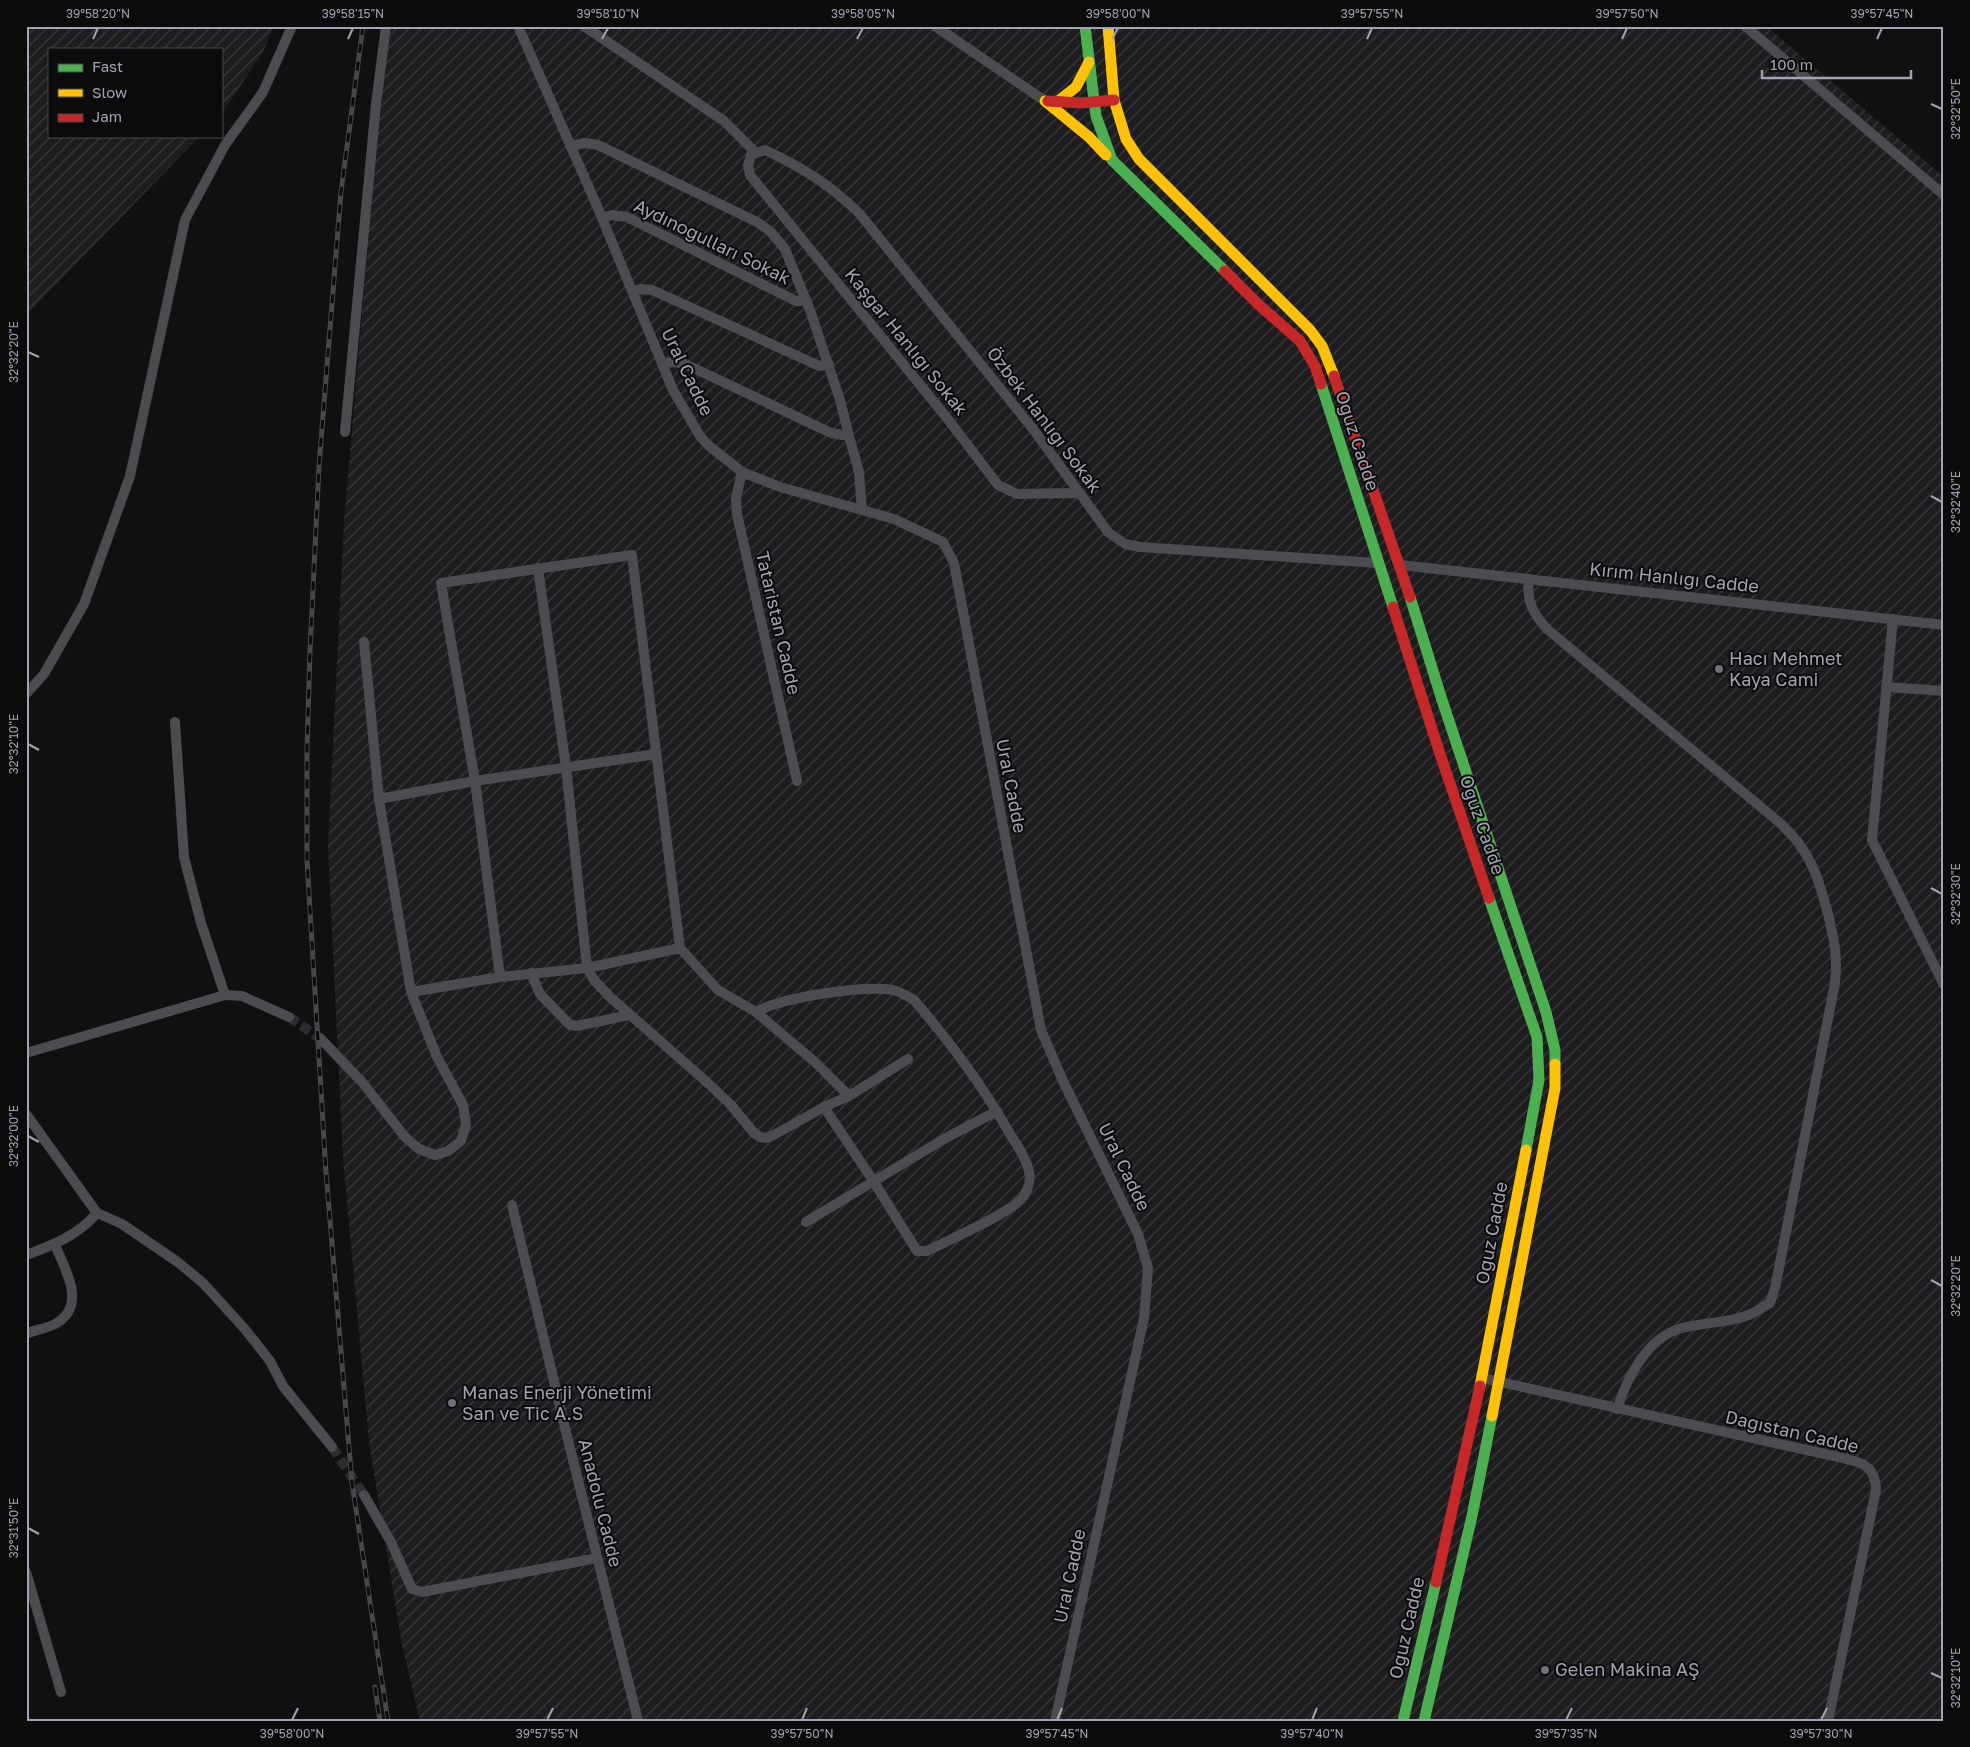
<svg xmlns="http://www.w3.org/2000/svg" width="1970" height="1747" font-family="'Golos Text',sans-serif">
<defs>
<pattern id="industrial-furrows" width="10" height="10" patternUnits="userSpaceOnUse" patternTransform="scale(1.25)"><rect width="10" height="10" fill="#1d1d1f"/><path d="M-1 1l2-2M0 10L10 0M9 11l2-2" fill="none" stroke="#3b3b3d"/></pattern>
</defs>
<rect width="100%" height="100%" fill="#101011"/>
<g fill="url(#industrial-furrows)">
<polygon points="26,26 274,26 263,52 221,115 221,49 49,49 49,136 200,136 26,315"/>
<polygon points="390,26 1766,26 1944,177 1944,1721 420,1721 402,1645 369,1442 343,1157 328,846 344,523 380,103"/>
</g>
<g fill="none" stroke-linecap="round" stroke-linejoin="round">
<g stroke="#2d2d31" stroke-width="10" stroke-dasharray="10 5" stroke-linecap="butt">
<polyline points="289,1017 320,1038"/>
<polyline points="332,1447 364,1495"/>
</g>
<g stroke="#4b4b50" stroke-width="10">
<polyline points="518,26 597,206 673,390 700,436 708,445 742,472 780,487 894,519 943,542 954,563 1041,1030 1063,1081 1138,1234 1148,1268 1144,1318 1055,1721"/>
<polyline points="584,26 724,121 755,152"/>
<polyline points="935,26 1045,101"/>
<polyline points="1745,26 1944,195"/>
<polyline points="571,146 585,143 598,145 757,222 770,231 785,249 810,310 840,400 849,436 859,472 862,510"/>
<polyline points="602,218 612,215 627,217 796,301 807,301"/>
<polyline points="633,292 640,289 652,290 815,364 820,366 829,364"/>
<polyline points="662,363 675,362 685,364 831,433 849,436"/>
<polyline points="345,432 376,104 386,26"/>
<polyline points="742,472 736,498 737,514 797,781"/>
<path d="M1080,493L1017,494L998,485L947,418L750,175L748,165L751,155L765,150C803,168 829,184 859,213L1033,429L1108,532L1125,544L1140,547L1377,563"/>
<polyline points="1400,565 1944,625"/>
<polyline points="538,568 566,767 587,968 594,980 610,997 709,1084 731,1105 754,1133 760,1137 766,1138 772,1136 824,1107 849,1096 908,1059"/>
<path d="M1529,579C1526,600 1533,614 1547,629L1780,823C1810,850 1818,876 1828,914C1834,939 1838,957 1835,983L1775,1288L1770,1303C1764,1306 1759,1310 1753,1313C1732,1323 1705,1322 1682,1328C1647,1337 1627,1378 1617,1409"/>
<polyline points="1893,619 1872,840 1944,985"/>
<polyline points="1886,687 1944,691"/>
<polyline points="26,694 44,674 84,604 130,476 185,220 225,145 263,92 292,26"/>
<polyline points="175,722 184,857 201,923 225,995"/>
<polyline points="379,799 475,781 656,754"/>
<polyline points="531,973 540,994 570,1025 577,1026 629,1015"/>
<polyline points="500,977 475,781 441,583 632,555 680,948 718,990 756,1012 816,1063 849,1096"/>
<polyline points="411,992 500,977 587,968 680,948"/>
<path d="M756,1012C783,997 863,985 893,990C901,992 907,996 914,1000C950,1042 983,1086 1010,1134C1017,1145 1026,1158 1029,1171C1031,1180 1028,1190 1023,1197C1013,1212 947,1241 927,1251H917L874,1182L824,1107"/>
<polyline points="320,1038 362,1082 405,1137 419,1149 435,1155 448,1151 461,1141 466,1125 463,1105 437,1057 411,992 379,799 364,642"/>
<polyline points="26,1053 225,995 242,996 289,1017"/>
<polyline points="26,1114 97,1213 122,1224 179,1263 203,1283 244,1328 270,1361 283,1386 332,1447"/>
<polyline points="512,1205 566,1432 638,1721"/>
<polyline points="806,1222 944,1139 997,1111"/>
<path d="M26,1255C54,1245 78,1235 97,1213"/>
<path d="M26,1334C36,1329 46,1329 55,1324C88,1306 65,1269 55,1245"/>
<path d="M1482,1378L1834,1456C1858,1462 1875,1462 1876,1490L1828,1721"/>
<polyline points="364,1495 391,1542 412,1589 422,1592 597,1558"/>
<polyline points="26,1572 61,1692"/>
</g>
<g stroke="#4caf50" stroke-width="11">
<polyline points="1085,26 1096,116 1112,160 1225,271"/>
<polyline points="1321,384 1393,607"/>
<polyline points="1410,597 1442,700 1546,1012 1555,1050 1555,1064"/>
<polyline points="1489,898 1537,1037 1539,1080 1526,1150"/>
<polyline points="1403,1721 1436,1582"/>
<polyline points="1424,1721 1472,1516 1492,1416"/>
</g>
<g stroke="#ffc107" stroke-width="11">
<polyline points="1108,26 1114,100 1126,139 1139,159 1310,330 1322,346 1334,376"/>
<polyline points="1045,101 1089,137 1106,155"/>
<polyline points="1057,102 1076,87 1089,62"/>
<polyline points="1480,1386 1526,1150"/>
<polyline points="1492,1416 1555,1088 1555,1064"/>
</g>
<g stroke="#c62828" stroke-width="11">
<polyline points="1048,101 1081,103 1114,100"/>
<polyline points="1225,271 1258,304 1300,341 1315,366 1321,384"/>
<polyline points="1334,376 1410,597"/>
<polyline points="1393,607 1440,754 1489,898"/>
<polyline points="1436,1582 1480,1386"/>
</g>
<defs>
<g id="rail">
<polyline points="363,26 341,192 319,466 310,651 307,749 307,861 326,1172 352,1483 388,1721"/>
<polyline points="375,1687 380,1721"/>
</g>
</defs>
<use href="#rail" stroke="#46474b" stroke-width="5"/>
<use href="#rail" stroke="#0b0b0c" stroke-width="3" stroke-dasharray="9" stroke-linecap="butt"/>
</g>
<path fill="none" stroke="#a1a3b2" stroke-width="2" d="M93,39L98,28M348,39L353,28M602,39L608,28M857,39L863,28M1112,39L1118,28M1367,39L1372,28M1622,39L1627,28M1877,39L1882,28M1931,104L1942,109M28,352L39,357M1931,496L1942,502M28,744L39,750M1931,888L1942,894M28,1136L39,1142M1931,1280L1942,1286M28,1528L39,1534M1931,1673L1942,1678M292,1720L298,1708M547,1720L553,1708M802,1720L807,1708M1057,1720L1062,1708M1312,1720L1317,1708M1566,1720L1572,1708M1821,1720L1827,1708"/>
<g fill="#6e707a" stroke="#0b0b0c" stroke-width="2">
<circle cx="1719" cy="669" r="5"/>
<circle cx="452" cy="1403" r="5"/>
<circle cx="1545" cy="1670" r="5"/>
</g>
<g text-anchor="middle" stroke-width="4" stroke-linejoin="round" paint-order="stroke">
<g font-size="18" fill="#a1a3b2" stroke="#0b0b0c">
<text transform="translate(712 242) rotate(26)" y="6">Aydınoğulları Sokak</text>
<text transform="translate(906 342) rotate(51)" y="6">Kaşgar Hanlığı Sokak</text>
<text transform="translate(687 372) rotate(64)" y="6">Ural Cadde</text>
<text transform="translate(1044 420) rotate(53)" y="6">Özbek Hanlığı Sokak</text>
<text transform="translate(1357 441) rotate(72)" y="6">Oğuz Cadde</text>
<text transform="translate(1674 578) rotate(6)" y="6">Kırım Hanlığı Cadde</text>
<text transform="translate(778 623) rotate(77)" y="6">Tataristan Cadde</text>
<text transform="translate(1011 786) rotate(79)" y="6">Ural Cadde</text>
<text transform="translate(1482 825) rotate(71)" y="6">Oğuz Cadde</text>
<text transform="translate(1124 1167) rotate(64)" y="6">Ural Cadde</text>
<text transform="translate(1492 1233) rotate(-79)" y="6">Oğuz Cadde</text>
<text transform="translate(1792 1432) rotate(13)" y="6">Dağıstan Cadde</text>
<text transform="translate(600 1503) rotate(76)" y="6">Anadolu Cadde</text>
<text transform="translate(1070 1576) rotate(-78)" y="6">Ural Cadde</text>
<text transform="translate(1407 1628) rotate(-77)" y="6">Oğuz Cadde</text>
</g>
<g font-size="18" fill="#a1a3b2" stroke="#0b0b0c" text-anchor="start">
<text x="1729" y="665">Hacı Mehmet<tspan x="1729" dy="21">Kaya Cami</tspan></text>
<text x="462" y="1399">Manas Enerji Yönetimi<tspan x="462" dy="21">San ve Tic A.S</tspan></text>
<text x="1555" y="1676">Gelen Makina AŞ</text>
</g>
</g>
<rect width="1970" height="1747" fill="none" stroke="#0b0b0c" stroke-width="55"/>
<rect x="48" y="48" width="175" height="90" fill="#0b0b0c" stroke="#47484e"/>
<rect x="58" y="64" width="25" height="8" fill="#4caf50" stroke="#47484e"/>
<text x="92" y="72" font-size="15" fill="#a1a3b2">Fast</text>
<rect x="58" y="89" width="25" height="8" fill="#ffc107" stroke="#47484e"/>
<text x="92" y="98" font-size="15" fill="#a1a3b2">Slow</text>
<rect x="58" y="114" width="25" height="8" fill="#c62828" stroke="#47484e"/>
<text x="92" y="122" font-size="15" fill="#a1a3b2">Jam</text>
<path d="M1762 70v8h149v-8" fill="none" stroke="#a1a3b2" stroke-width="2.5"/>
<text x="1770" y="70" font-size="15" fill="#a1a3b2" stroke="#0b0b0c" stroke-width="4" paint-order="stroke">100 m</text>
<rect x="28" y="28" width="1914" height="1692" fill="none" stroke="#a1a3b2" stroke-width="2"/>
<g font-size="12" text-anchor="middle" fill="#a1a3b2">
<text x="98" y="18">39°58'20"N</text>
<text x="353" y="18">39°58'15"N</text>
<text x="608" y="18">39°58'10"N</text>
<text x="863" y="18">39°58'05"N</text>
<text x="1118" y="18">39°58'00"N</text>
<text x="1372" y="18">39°57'55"N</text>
<text x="1627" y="18">39°57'50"N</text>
<text x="1882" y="18">39°57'45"N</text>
<text transform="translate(1956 109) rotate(-90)" y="4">32°32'50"E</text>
<text transform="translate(14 352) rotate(-90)" y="4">32°32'20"E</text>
<text transform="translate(1956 502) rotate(-90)" y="4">32°32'40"E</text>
<text transform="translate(14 744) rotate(-90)" y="4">32°32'10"E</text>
<text transform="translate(1956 894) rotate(-90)" y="4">32°32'30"E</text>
<text transform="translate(14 1136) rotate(-90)" y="4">32°32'00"E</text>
<text transform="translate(1956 1286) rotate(-90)" y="4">32°32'20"E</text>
<text transform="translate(14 1528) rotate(-90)" y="4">32°31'50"E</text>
<text transform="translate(1956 1678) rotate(-90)" y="4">32°32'10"E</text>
<text x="292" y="1738">39°58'00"N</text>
<text x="547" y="1738">39°57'55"N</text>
<text x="802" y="1738">39°57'50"N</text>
<text x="1057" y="1738">39°57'45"N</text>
<text x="1312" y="1738">39°57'40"N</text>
<text x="1566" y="1738">39°57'35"N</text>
<text x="1821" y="1738">39°57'30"N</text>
</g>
</svg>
